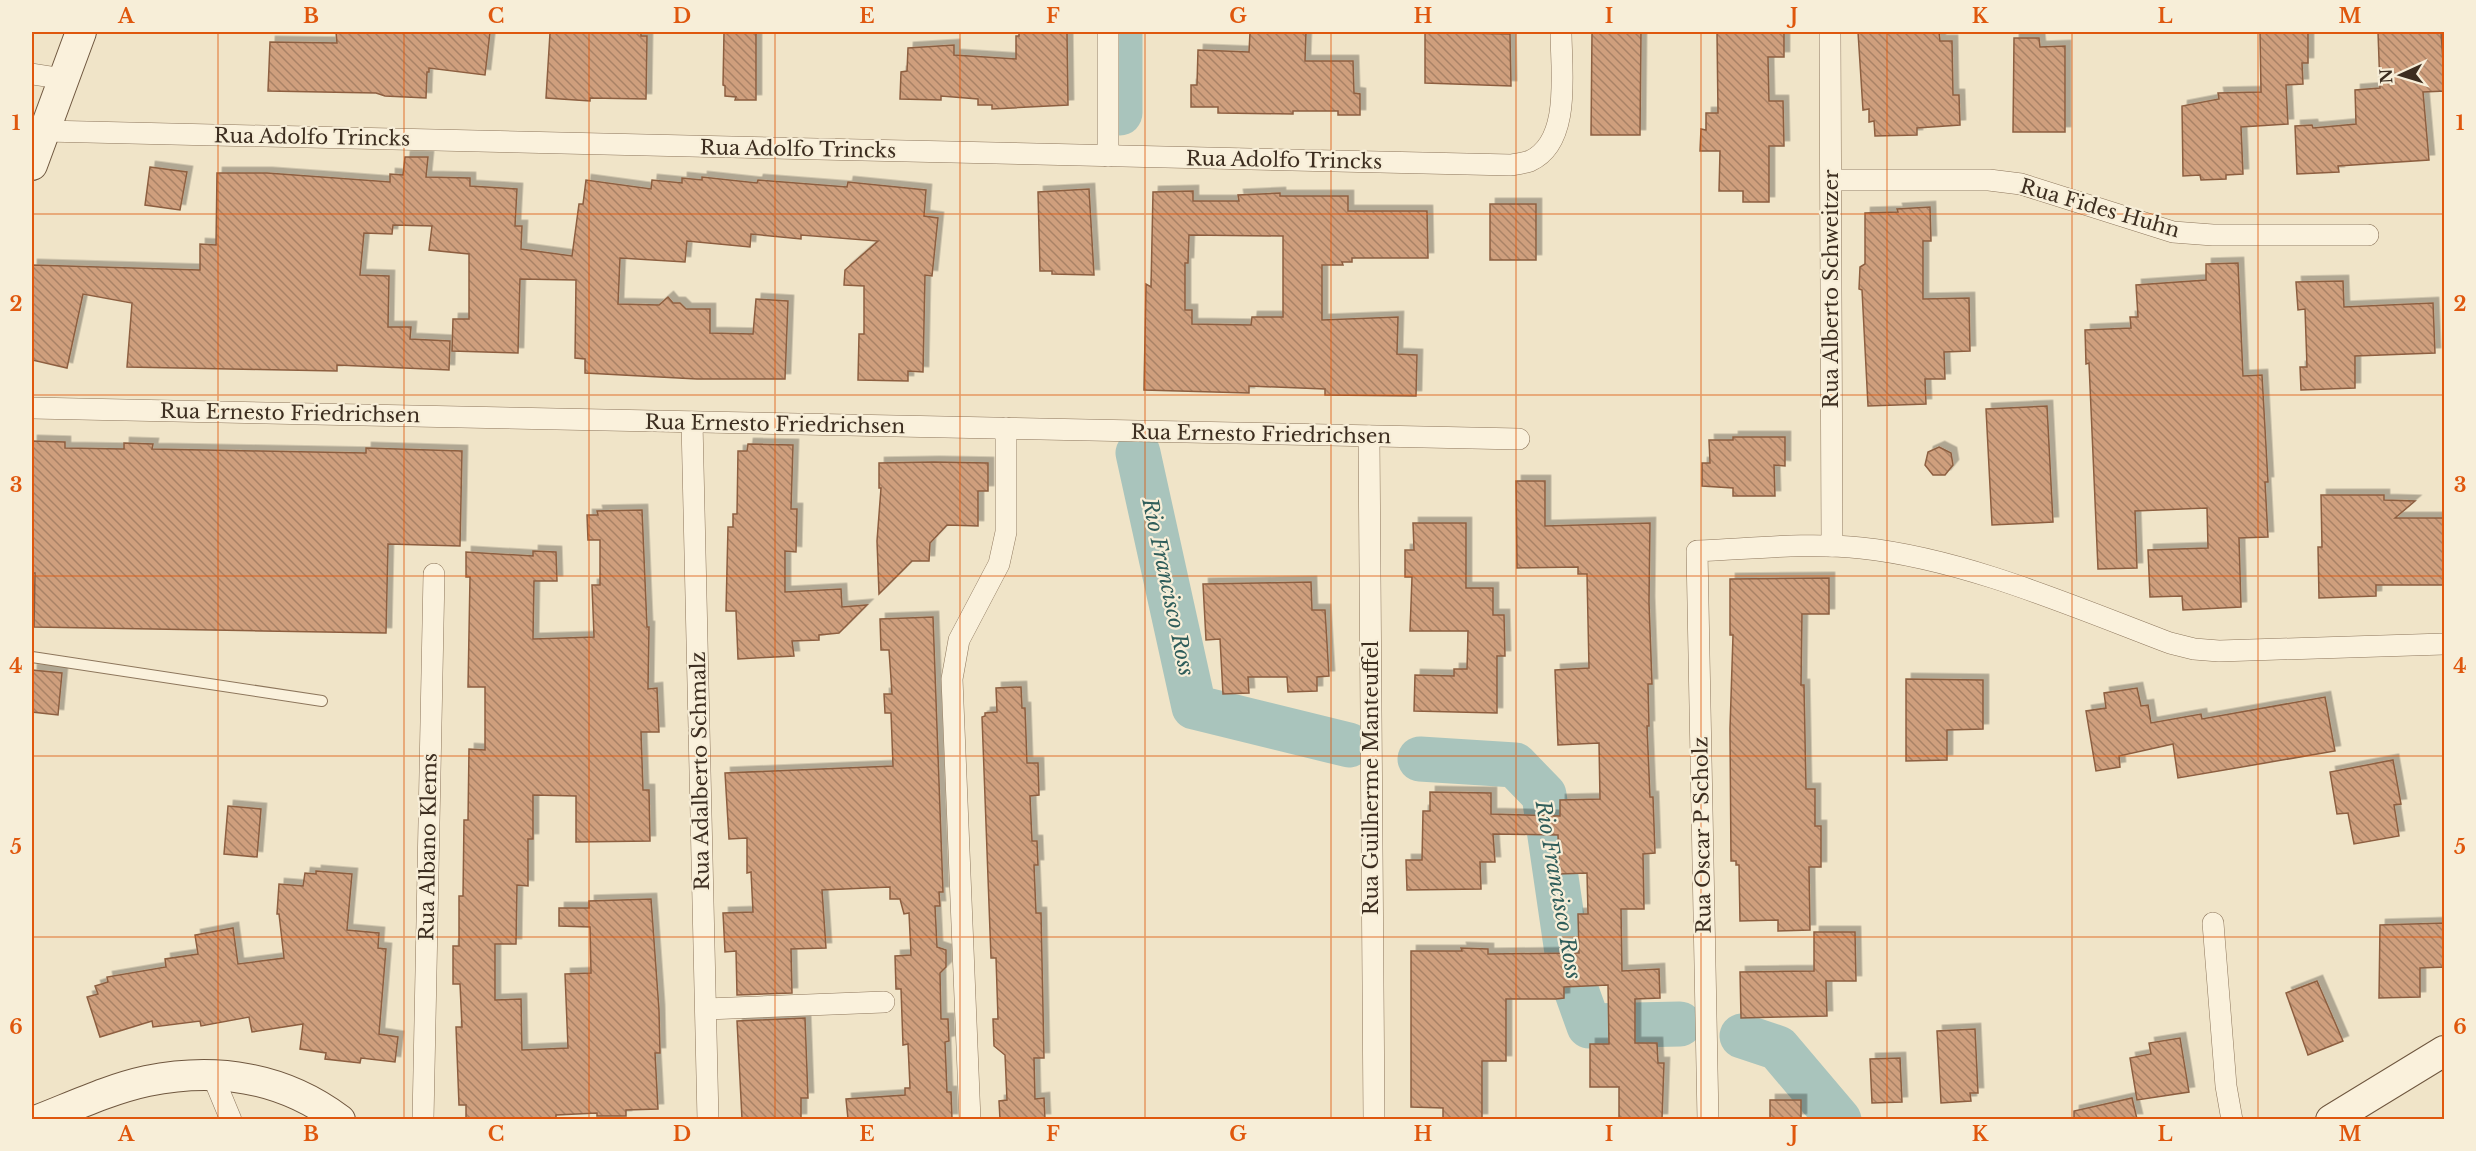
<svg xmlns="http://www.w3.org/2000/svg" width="2476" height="1151" font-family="'Libre Baskerville',serif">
<defs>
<pattern id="building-back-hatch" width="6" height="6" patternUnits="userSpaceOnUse" patternTransform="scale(1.5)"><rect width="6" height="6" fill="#cf9f7d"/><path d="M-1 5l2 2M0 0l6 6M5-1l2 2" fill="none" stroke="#a98266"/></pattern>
<filter id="shadow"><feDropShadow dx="5.5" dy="-5.5" stdDeviation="0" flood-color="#0004"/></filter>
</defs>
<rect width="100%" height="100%" fill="#f0e4c8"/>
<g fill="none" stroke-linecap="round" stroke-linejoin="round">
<g stroke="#a9c4bc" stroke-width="45">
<polyline points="1120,32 1120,113"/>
<polyline points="1138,453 1194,707 1349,745"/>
<polyline points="1420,759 1515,765 1544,795 1570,973 1589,1026 1680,1024"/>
<polyline points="1742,1036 1778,1048 1839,1120"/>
</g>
</g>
<g fill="url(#building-back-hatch)" stroke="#8d5f41" stroke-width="1.5" fill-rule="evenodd" filter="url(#shadow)">
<polygon points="336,32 490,32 485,75 429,68 429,72 427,72 426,98 385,96 376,93 268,91 270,42 337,43"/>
<polygon points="552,32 641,32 641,36 647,36 646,99 590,98 590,101 546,98 550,33"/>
<polygon points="724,32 756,32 756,100 735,100 736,97 725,96 725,86 723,85"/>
<polygon points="1019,32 1067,32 1068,105 992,109 992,105 978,105 978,99 941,96 941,100 900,99 901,72 907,71 908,48 954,45 954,55 1016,59 1016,36 1019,36"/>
<polygon points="1250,32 1306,32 1305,61 1353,61 1354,93 1360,94 1360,115 1338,115 1338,111 1293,111 1293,114 1218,113 1218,107 1191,107 1191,85 1197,85 1198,50 1249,52"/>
<polygon points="1425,32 1510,34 1511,86 1425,83"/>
<polygon points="1592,32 1641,32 1640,135 1591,135"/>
<polygon points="1717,32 1784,32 1784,57 1768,57 1769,101 1783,101 1784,146 1769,146 1769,202 1743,202 1743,191 1719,191 1720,151 1700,151 1701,129 1706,130 1706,113 1718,113"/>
<polygon points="1858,32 1939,32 1940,41 1952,41 1953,95 1959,95 1960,125 1917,128 1917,135 1875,136 1874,121 1869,122 1869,109 1863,110"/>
<polygon points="2260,32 2308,32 2308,63 2302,63 2303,84 2286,85 2288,124 2241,127 2243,174 2226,175 2226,179 2201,180 2200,175 2183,176 2182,106 2219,99 2218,93 2261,92"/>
<polygon points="2378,32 2441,32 2445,91 2423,92 2429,160 2338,166 2339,172 2297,174 2295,126 2312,125 2313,128 2356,124 2355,90 2380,88"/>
<polygon points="2014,38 2039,38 2040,47 2065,46 2065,132 2013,132"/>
<polygon points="405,157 428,157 426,177 470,178 470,186 517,189 515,226 522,226 521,249 572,256 579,204 583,204 586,180 651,189 652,180 682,183 682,178 702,180 702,177 757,183 758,180 847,187 848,182 926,190 924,216 938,218 932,276 925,275 923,372 908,371 908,381 858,380 859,334 864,334 864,286 844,285 845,270 878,241 801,235 801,239 751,234 750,247 687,241 685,262 620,258 618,304 659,305 668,297 673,303 680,303 686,309 710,309 710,333 753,334 756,299 788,301 785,379 697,379 585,373 585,359 575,358 576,280 520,279 518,353 452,351 453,319 469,319 469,254 429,250 432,226 393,225 392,234 364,233 360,275 389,276 388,327 411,327 410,339 450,341 449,370 337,365 337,371 127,367 132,303 83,294 67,368 32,360 32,265 200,270 200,244 216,245 217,173 267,173 390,182 390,174 403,175"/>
<polygon points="150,167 187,172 180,210 145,205"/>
<polygon points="1089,189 1094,275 1052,274 1052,271 1040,271 1038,192"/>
<path d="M1193,191V201H1239L1238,195L1280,193V196H1348V211H1427L1428,258H1352V262H1342L1343,265H1322V320L1398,317L1397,354L1417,355L1416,396L1325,395V389L1249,386V393L1144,390L1146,284L1151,287L1153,192ZM1189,235L1283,236V317H1252L1251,325L1192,324V310H1185V263H1188Z"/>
<rect x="1490" y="204" width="46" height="56"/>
<polygon points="1930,207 1931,241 1923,241 1923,299 1969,298 1970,351 1944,352 1945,379 1925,379 1926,404 1868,406 1862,290 1859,289 1860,267 1865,264 1865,213 1898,212 1897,209"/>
<polygon points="2238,263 2243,376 2262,375 2268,482 2265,482 2268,537 2239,538 2241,607 2183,610 2182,596 2150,597 2148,550 2208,548 2207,508 2135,511 2137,568 2098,569 2089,363 2086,364 2085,330 2131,328 2130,317 2138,317 2136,285 2206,280 2206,264"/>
<polygon points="2343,281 2344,307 2433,303 2435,353 2355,356 2355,388 2301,390 2300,367 2307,367 2305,309 2298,310 2296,282"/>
<polygon points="2047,406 2053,522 1992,525 1986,409"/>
<polygon points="1733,437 1785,437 1785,466 1774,465 1775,496 1733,496 1733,488 1702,486 1702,463 1710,463 1709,440 1733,440"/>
<polygon points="32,441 65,442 65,448 124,449 124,443 153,444 152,449 366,453 366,448 462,451 460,546 388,544 386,633 34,627 35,573 32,573"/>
<polygon points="748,444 793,445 791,509 797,509 796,552 785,551 785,592 841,589 842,607 867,605 839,633 819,635 819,640 792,641 794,656 738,659 736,611 726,611 728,527 733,527 733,514 737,514 738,451 747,451"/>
<polygon points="1939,447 1951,453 1953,465 1945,475 1933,475 1925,465 1928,452"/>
<polygon points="934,462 988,463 988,491 978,491 978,526 947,525 930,543 929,561 912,561 879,594 877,541 881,488 879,488 879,463"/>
<polygon points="1516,481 1545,481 1545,526 1650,523 1649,602 1652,684 1648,684 1649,726 1647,726 1650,797 1653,797 1655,853 1643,854 1644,909 1621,909 1622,971 1659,969 1660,998 1635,999 1635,1043 1657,1043 1658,1063 1664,1063 1662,1119 1619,1119 1619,1087 1590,1087 1590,1044 1609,1044 1608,985 1564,987 1564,998 1556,999 1506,999 1506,1061 1482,1061 1482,1119 1443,1119 1443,1108 1411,1107 1411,951 1462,951 1461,948 1488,949 1488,954 1579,953 1578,914 1588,914 1587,873 1559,874 1558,835 1493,834 1495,862 1480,862 1481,889 1407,890 1406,860 1422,860 1423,811 1430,811 1430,792 1491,793 1491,814 1560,816 1560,800 1600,799 1599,743 1558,745 1555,670 1589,668 1587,574 1578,574 1578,567 1517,568"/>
<polygon points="2321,495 2384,495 2384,500 2415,501 2395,518 2445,518 2445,585 2376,585 2376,596 2319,598 2318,547 2322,547"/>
<polygon points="642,510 647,627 649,627 648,689 657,688 659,732 641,732 643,790 649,790 650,841 576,842 576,796 533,795 533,839 528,839 528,886 517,885 516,944 495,944 495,1000 521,999 522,1050 568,1048 565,974 591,973 590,927 559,926 559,908 589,908 589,901 651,899 659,1010 660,1053 655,1053 658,1109 626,1110 626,1116 597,1116 597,1113 556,1115 556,1119 466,1119 466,1105 459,1105 456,1027 462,1027 460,984 453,984 453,946 459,946 459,896 463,896 464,820 468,820 469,749 485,750 485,687 468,687 470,577 466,577 466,552 533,556 533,551 556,552 557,581 534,581 533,639 594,637 592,585 600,585 600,540 588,540 587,515 598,515 597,511"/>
<polygon points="1413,523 1466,523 1466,588 1493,588 1493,615 1504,615 1505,656 1497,656 1497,713 1414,711 1415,675 1454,676 1454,669 1467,669 1468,631 1410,631 1412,577 1405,577 1405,550 1414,550"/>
<polygon points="1829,578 1829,614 1802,614 1801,685 1804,685 1806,789 1815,789 1815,826 1821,826 1821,867 1809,867 1810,930 1778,931 1778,920 1740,921 1739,865 1736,865 1736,861 1731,861 1730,729 1733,635 1730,635 1730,579"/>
<polygon points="1311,582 1312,610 1325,610 1329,676 1317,677 1317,691 1288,692 1287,677 1248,677 1249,693 1223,694 1220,639 1206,640 1203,584"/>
<polygon points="933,617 943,892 939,892 940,906 935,906 937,947 946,950 946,967 940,973 941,1019 948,1019 949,1041 945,1042 947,1092 951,1092 952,1119 848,1119 846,1099 905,1095 905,1088 910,1088 908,1044 903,1045 901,989 896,989 895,956 911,955 909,913 904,914 900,899 890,899 890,887 822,890 826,948 791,949 792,993 737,995 736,951 725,952 723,913 753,912 751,872 747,873 747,838 729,839 725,773 893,766 891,713 885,713 884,694 892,694 889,650 881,650 880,619"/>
<polygon points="32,670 62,673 58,715 32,712"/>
<polygon points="1906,679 1983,680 1983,729 1947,730 1947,760 1906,761"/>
<polygon points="1021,687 1022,708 1025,708 1027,763 1038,763 1039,795 1030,796 1032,841 1037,841 1038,865 1034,865 1036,913 1041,913 1044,1058 1034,1058 1035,1099 1044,1098 1045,1119 1000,1119 999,1101 1007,1100 1005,1055 994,1046 993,1019 998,1019 996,958 991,958 982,717 985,716 985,713 997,712 996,688"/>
<polygon points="2137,688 2141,706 2148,705 2151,723 2201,714 2202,719 2325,697 2335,751 2178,778 2173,744 2119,756 2120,767 2096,771 2086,711 2106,708 2104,693"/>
<polygon points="2393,760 2401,804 2394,805 2399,836 2354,844 2348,813 2337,814 2330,772"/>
<polygon points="228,806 261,809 257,857 224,854"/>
<polygon points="316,871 352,874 347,930 379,933 378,948 386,949 379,1034 398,1037 395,1062 361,1058 360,1063 325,1059 326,1053 300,1049 303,1024 252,1032 249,1017 201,1026 200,1021 153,1027 152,1021 100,1037 87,997 98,994 95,986 108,982 107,977 166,967 165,959 198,954 195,935 233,928 238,964 284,958 279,914 277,914 279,884 303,886 305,873 316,874"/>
<polygon points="2445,923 2445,967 2420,968 2420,997 2379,998 2380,925"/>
<polygon points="1814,932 1855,932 1856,981 1826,981 1827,1016 1741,1018 1740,972 1814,971"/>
<polygon points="2317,981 2343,1041 2308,1055 2286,993"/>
<polygon points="805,1018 808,1098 801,1098 801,1119 742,1119 737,1021"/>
<polygon points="1975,1029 1978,1093 1970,1093 1971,1101 1941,1103 1937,1031"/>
<polygon points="2180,1038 2189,1092 2137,1100 2130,1058 2151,1054 2149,1043"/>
<polygon points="1900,1058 1902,1102 1872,1103 1870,1059"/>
<polygon points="2132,1098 2137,1119 2074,1119 2074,1111"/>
<rect x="1770" y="1100" width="31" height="19"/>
</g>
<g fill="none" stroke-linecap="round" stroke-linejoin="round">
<defs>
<polyline id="lane" points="32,657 322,701"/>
<g id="street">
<polyline points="1108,32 1108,156"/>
<polyline points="1830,32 1832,546"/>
<polyline points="32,74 64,79"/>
<path d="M45,131L1511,165C1517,164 1524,163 1530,161C1572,142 1561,70 1561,32"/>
<polyline points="1831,180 1989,180 2021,184 2173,232 2213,235 2368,235"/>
<polyline points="32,408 1519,439"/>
<polyline points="692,422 708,1120"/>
<polyline points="1369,436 1374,1120"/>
<polyline points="2213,923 2226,1086 2232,1120"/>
<polyline points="706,1009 884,1002"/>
<polyline points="212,1074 231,1120"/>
<polyline points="423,1120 434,574"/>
<polyline points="970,1120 952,679 959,640 999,564 1006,532 1006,428"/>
<path d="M1708,1120L1697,551C1750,549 1807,542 1861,548C1965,559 2072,606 2170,643L2194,649L2219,651L2444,644"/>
</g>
<g id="secondary">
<polyline points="32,165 81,32"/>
<path d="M38,1120C74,1106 110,1089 147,1081C216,1067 283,1077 340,1120"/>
<polyline points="2331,1120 2444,1051"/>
</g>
</defs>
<use href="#lane" stroke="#8d765c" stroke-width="12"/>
<use href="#street" stroke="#8d765c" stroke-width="22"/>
<use href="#secondary" stroke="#6f573f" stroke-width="32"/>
<use href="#lane" stroke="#faf1dc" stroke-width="10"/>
<use href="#street" stroke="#faf1dc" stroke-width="21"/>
<use href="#secondary" stroke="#faf1dc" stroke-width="30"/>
</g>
<path fill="none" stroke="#df570d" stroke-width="1.5" stroke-opacity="0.55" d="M218,32V1120M404,32V1120M589,32V1120M775,32V1120M960,32V1120M1145,32V1120M1331,32V1120M1516,32V1120M1701,32V1120M1887,32V1120M2072,32V1120M2258,32V1120M32,214H2444M32,395H2444M32,576H2444M32,756H2444M32,937H2444"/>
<g text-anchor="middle" stroke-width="4.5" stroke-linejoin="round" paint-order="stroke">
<g font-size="20" fill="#3d2e20" stroke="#f7eed8">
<text transform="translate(312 137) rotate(1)" y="7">Rua Adolfo Trincks</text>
<text transform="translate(798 149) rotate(1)" y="7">Rua Adolfo Trincks</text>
<text transform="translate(1284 160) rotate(1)" y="7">Rua Adolfo Trincks</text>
<text transform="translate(2100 208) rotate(16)" y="7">Rua Fides Huhn</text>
<text transform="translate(1831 289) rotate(-90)" y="7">Rua Alberto Schweitzer</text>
<text transform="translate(290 413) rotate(1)" y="7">Rua Ernesto Friedrichsen</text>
<text transform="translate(775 424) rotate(1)" y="7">Rua Ernesto Friedrichsen</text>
<text transform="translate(1261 434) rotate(1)" y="7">Rua Ernesto Friedrichsen</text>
<text transform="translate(700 771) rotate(-91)" y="7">Rua Adalberto Schmalz</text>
<text transform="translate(1371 778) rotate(-90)" y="7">Rua Guilherme Manteuffel</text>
<text transform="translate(1702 835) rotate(-91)" y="7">Rua Oscar P Scholz</text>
<text transform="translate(428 847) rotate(-89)" y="7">Rua Albano Klems</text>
</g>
<g font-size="21" font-style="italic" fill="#2f5d5a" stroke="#f7eed8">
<text transform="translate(1168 587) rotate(78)" y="7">Rio Francisco Ross</text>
<text transform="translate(1558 890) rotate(80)" y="7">Rio Francisco Ross</text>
</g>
</g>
<rect width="2476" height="1151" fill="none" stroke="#f7eed8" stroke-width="66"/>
<g transform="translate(2401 75) rotate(266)" stroke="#f7eed8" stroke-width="4.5" paint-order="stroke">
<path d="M0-4.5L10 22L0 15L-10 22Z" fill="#3d2e20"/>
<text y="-9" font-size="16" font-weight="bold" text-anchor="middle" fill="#3d2e20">N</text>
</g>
<rect x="33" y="33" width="2410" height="1085" fill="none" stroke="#df570d" stroke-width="2"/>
<g font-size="20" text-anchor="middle" font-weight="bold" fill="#df570d">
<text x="126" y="23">A</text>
<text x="311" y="23">B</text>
<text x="496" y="23">C</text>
<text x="682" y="23">D</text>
<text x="867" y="23">E</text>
<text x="1053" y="23">F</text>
<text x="1238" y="23">G</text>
<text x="1423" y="23">H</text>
<text x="1609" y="23">I</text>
<text x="1794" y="23">J</text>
<text x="1980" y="23">K</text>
<text x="2165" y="23">L</text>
<text x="2350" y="23">M</text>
<text x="16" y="130">1</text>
<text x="2460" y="130">1</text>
<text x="16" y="311">2</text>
<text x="2460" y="311">2</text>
<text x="16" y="492">3</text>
<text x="2460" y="492">3</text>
<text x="16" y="673">4</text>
<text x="2460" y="673">4</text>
<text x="16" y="854">5</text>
<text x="2460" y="854">5</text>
<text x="16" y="1034">6</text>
<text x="2460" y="1034">6</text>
<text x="126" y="1141">A</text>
<text x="311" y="1141">B</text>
<text x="496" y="1141">C</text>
<text x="682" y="1141">D</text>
<text x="867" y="1141">E</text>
<text x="1053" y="1141">F</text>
<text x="1238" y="1141">G</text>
<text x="1423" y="1141">H</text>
<text x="1609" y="1141">I</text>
<text x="1794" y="1141">J</text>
<text x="1980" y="1141">K</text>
<text x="2165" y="1141">L</text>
<text x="2350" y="1141">M</text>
</g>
</svg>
